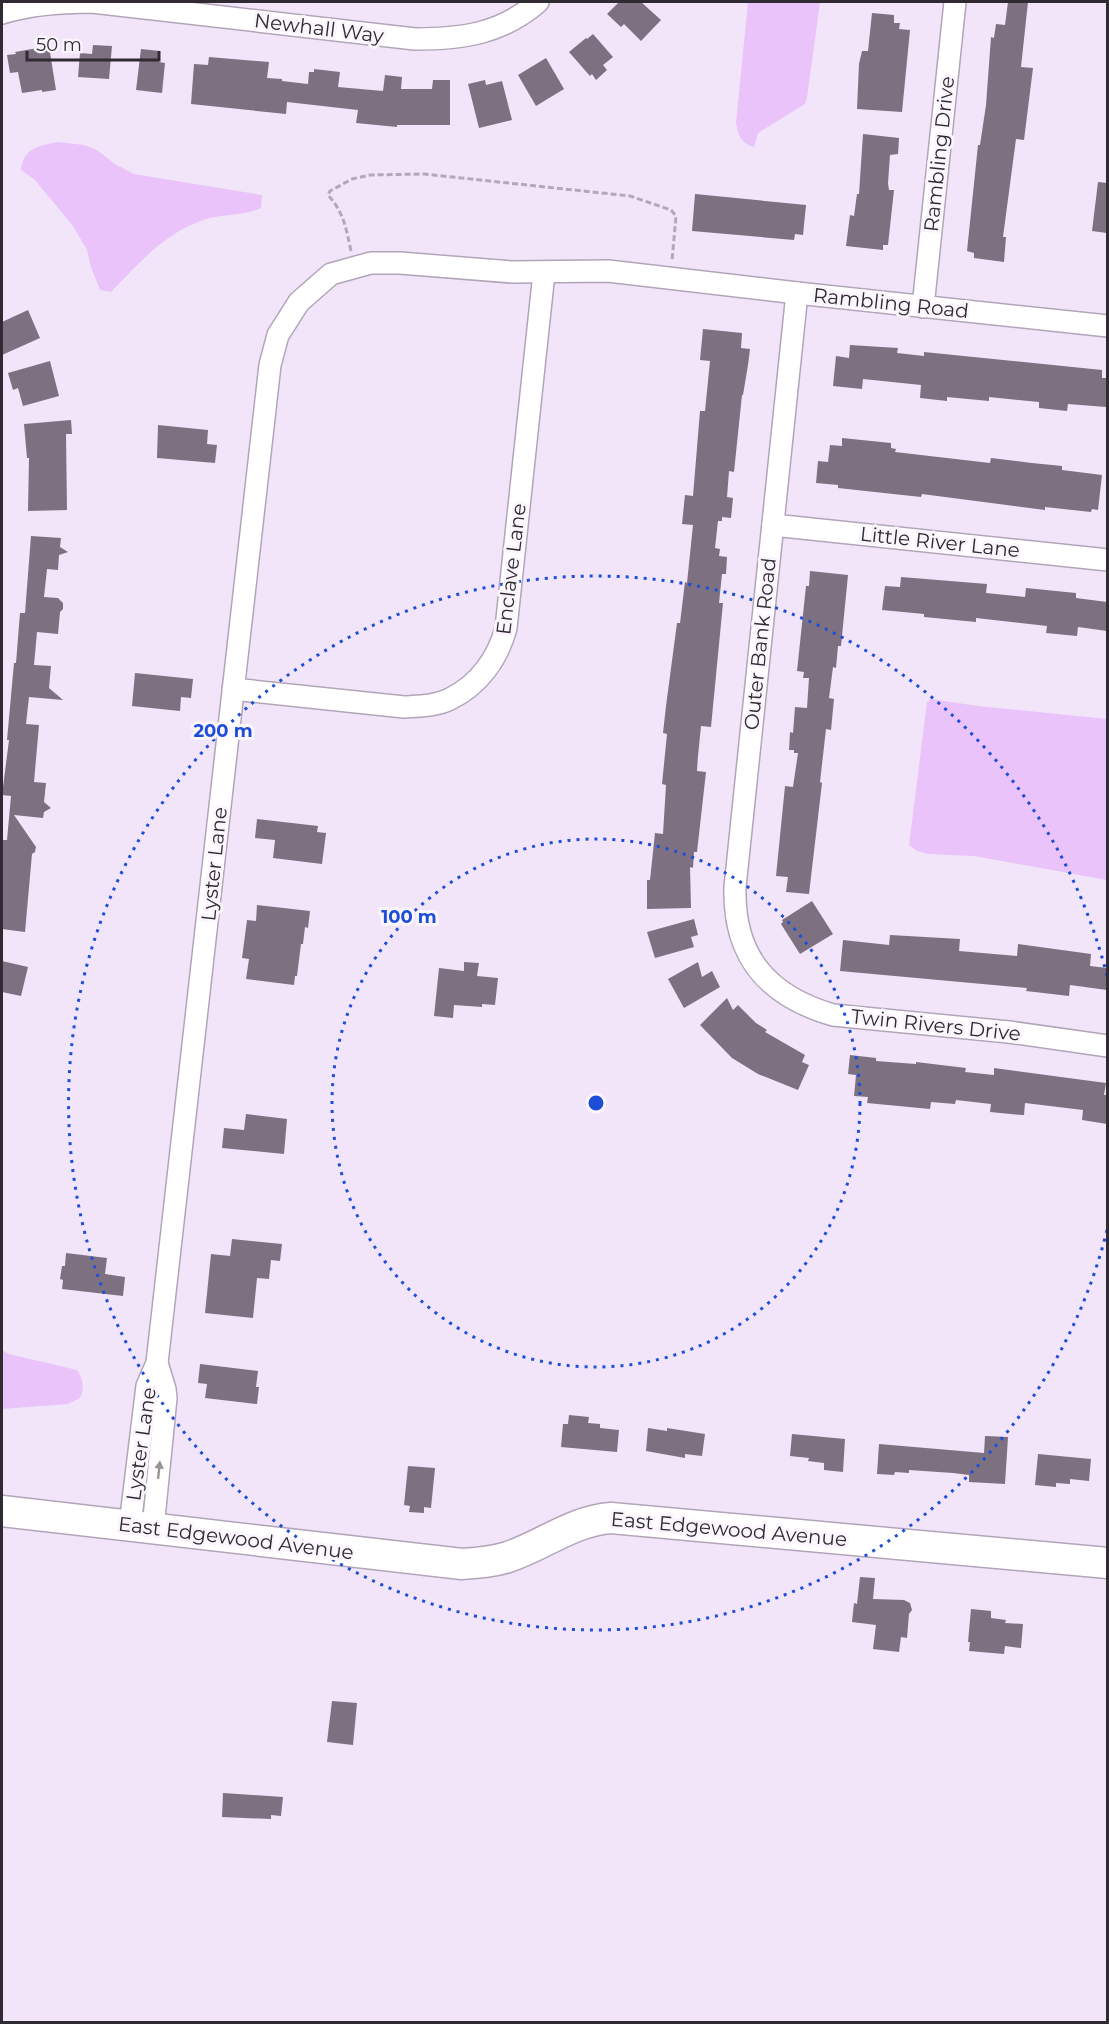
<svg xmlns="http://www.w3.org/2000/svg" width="1109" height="2024" font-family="Montserrat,sans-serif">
<rect width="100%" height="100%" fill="#f2e5f9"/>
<g fill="#eac3fb">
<path d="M748,2H820L807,98L805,104L758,133L754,147C741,144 738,134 736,123Z"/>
<path d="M58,142L84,145L97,150L115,164L134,174L262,195L261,208C242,217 218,213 198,222C162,236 137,265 111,292L100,290L91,267L87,250L73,226L34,179L21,170C24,147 39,146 58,142Z"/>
<polygon points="931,699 978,706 1107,719 1107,880 974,856 929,854 917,851 909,845 927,702"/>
<path d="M2,1350L9,1354L77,1370C83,1380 85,1387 80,1398L68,1404L2,1409Z"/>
</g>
<g fill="#7c7081">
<polygon points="619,2 641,2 661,20 641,41 624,24 621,27 607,14"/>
<polygon points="1008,2 1028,2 1021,67 1033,68 1024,140 1016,139 1003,237 1006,237 1004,262 974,258 974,253 967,251 978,145 980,145 986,105 991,37 994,38 996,24 1005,25"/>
<polygon points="872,13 894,15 894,23 900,23 899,29 910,30 902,112 857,109 859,64 862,51 868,51"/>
<polygon points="593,34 613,57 603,65 607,70 596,80 592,74 590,76 569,52 586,38 587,39"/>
<polygon points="93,45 112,46 109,79 78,77 80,53 92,54"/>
<polygon points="49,46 56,90 42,92 42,90 22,93 18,72 10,73 7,55 16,54 15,52"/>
<polygon points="141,49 160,51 159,62 165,63 162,93 136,90"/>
<polygon points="209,57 269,62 267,78 282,79 282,81 308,84 309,72 314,72 314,69 340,72 338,87 383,91 385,75 402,77 401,89 432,89 433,80 450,80 450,125 397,125 397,127 356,123 358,110 287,102 286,114 191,104 194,64 208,65"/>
<polygon points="546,58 564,89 536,106 518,75"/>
<polygon points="485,80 486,85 502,81 512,120 479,128 468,84"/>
<polygon points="863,134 899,138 898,154 890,155 888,183 889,190 894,190 888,245 883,245 883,250 846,246 850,215 854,216 857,194 859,194"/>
<polygon points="1098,182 1107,183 1107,233 1092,231"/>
<polygon points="695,194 806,205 803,235 795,234 794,240 692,231"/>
<polygon points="28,310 40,338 2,355 2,322"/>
<polygon points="703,329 742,333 741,348 750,349 748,365 743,395 742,395 734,472 729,471 727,497 733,498 731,518 722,517 722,521 718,521 715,548 720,549 719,556 727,557 726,574 722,574 719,603 723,603 711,727 701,726 698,756 697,771 706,772 697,852 694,852 693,868 690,867 691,908 647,909 647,880 650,880 655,833 663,834 666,785 662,784 667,734 663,733 666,706 677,623 680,623 685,582 687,583 693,525 682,524 685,495 693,496 700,411 705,411 710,361 700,360"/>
<polygon points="850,345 898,348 897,353 924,356 924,352 1102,370 1102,378 1107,378 1106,407 1068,404 1067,411 1039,408 1039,402 989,397 989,401 947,397 947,401 920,398 921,385 863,379 862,389 833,386 836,356 849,358"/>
<polygon points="50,361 59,396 23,406 18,388 13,390 8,373"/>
<polygon points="71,420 72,434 66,434 67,510 28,511 29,458 27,458 24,424"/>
<polygon points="158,425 208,430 207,444 217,445 215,463 157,458"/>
<polygon points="842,438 891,443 891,448 896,449 895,452 990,463 991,458 1032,463 1062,466 1062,470 1102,475 1098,510 1092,509 1091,512 1045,507 1045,510 922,494 921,497 838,488 838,485 816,483 818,461 828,462 830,445 842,446"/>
<polygon points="31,536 61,538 60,547 68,552 59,555 58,570 47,569 44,597 58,598 63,603 63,609 60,612 58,634 37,632 34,665 51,666 49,688 63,700 29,697 26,724 39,725 34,782 46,783 44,802 51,808 44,812 43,818 14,815 36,847 35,852 32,854 25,932 2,929 2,840 7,840 11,796 2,795 9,740 7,740 14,663 16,663 20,613 25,613"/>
<polygon points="810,571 848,575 841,646 838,646 836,668 833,667 829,698 834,699 831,730 826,729 820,782 822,783 809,894 786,892 788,877 776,876 785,786 793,787 798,753 794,753 794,750 789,750 790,732 793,733 795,707 807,708 809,678 803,678 804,672 797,671 806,586 809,586"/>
<polygon points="901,577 987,584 986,593 1025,597 1026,588 1076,593 1076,598 1107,602 1107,631 1078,627 1077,636 1046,633 1047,626 976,618 976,622 924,617 924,614 882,610 885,586 900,587"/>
<polygon points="135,673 193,679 191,698 181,697 180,711 132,706"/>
<polygon points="257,819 318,826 317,832 326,833 322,864 273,858 275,840 255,838"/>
<polygon points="812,901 833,934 800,954 781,924 783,922 782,920"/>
<polygon points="257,905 310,911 308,928 305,927 303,944 301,944 297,976 295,976 294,985 246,979 249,959 242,958 247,920 256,921"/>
<polygon points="694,919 698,935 691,937 694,947 655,958 647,932"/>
<polygon points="890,935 960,939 959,951 1017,956 1018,944 1091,954 1090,966 1107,968 1107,990 1070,985 1069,996 1026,991 1027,988 840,971 843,940 889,945"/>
<polygon points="2,961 28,967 21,996 2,992"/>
<polygon points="464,962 479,963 477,976 498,978 495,1005 482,1004 482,1007 454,1005 453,1018 434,1016 439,968 464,971"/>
<polygon points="698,962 702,977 712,971 720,987 684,1008 668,979"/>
<polygon points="727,998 733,1010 738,1005 756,1023 767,1030 765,1032 805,1055 802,1062 809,1065 798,1090 758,1074 732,1058 700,1025"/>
<polygon points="850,1055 876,1058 876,1061 916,1064 916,1062 966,1068 965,1072 994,1075 994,1068 1106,1083 1104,1095 1107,1095 1107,1124 1082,1120 1083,1110 1025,1103 1024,1115 1022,1115 990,1112 991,1104 956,1100 955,1104 931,1102 930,1109 867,1103 868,1097 854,1096 856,1075 848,1074"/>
<polygon points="246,1114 287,1119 284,1154 222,1148 224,1128 244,1130"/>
<polygon points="232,1239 282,1244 280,1261 271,1260 269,1279 257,1278 253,1318 205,1313 211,1254 230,1256"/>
<polygon points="66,1253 107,1258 105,1274 125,1277 123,1296 62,1289 63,1280 60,1279 62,1266 65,1266"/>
<polygon points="200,1364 258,1371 256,1387 259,1387 257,1404 205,1398 207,1384 198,1383"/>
<polygon points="569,1415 589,1417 588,1423 600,1424 600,1428 619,1430 617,1452 561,1447 563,1424 568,1424"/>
<polygon points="648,1428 667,1431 667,1428 705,1434 702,1456 685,1454 685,1458 646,1451"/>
<polygon points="792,1434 845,1439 843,1472 824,1470 824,1463 808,1461 809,1458 790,1456"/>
<polygon points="985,1436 1008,1437 1005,1484 969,1482 969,1475 953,1473 909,1470 909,1473 895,1472 894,1475 877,1474 879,1444 984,1453"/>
<polygon points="1038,1454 1091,1459 1089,1481 1070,1479 1070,1484 1056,1483 1056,1487 1035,1485"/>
<polygon points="408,1466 435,1468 431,1508 424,1507 424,1513 409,1512 410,1506 404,1505"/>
<polygon points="860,1577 875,1578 873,1599 904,1600 910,1603 912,1610 909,1614 907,1638 901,1637 899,1652 873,1649 876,1625 852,1622 854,1603 857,1604"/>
<polygon points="971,1609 991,1611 991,1618 1006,1620 1005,1623 1023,1624 1021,1648 1005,1646 1004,1654 969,1651 970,1642 968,1642"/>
<polygon points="332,1701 357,1703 353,1745 327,1742"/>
<polygon points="223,1793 283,1797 281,1816 271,1815 271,1819 222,1817"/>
</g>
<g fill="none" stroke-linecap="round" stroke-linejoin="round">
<defs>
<g id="street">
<path d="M2,13C31,4 61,2 92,2L415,39C462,39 501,34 538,2"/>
<path d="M797,293L735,887C733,957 768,996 833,1015L1009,1032L1108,1046"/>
<polyline points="923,307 955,2"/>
<polyline points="773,525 1108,560"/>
<path d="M233,689L404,707C419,706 436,706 450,699C479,685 498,658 506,628L544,273"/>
<polyline points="130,1525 147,1386 157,1363 270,365 278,335 299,302 331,274 371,263 400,263 512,272 608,271 797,293 1108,326"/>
<polyline points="153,1528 166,1398 165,1389 157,1363"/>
</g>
<path id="secondary" d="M2,1511L462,1564C478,1563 493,1562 508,1557C544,1545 572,1521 611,1518L1108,1563"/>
</defs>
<use href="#street" stroke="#b2a5b8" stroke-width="24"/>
<use href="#secondary" stroke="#b2a5b8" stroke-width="33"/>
<path stroke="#b2a8b8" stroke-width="3" stroke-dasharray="6 3" stroke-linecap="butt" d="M351,251C346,228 344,213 328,195L330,191L352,179L370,175L424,174L630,196L671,210L676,216L672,261"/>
<use href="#street" stroke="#fff" stroke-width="21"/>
<use href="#secondary" stroke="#fff" stroke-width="30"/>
</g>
<defs><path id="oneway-solid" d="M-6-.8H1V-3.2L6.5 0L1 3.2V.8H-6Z" transform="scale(1.5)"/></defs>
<use fill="#989598" href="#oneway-solid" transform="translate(159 1470) rotate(-84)"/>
<g fill="none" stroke="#1d4ed8" stroke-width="3" stroke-dasharray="3 6">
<circle cx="596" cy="1103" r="264"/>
<path d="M1107 1230A527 527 0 1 1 1107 976"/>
</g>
<g text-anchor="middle" stroke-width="6" stroke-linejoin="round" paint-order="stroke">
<g font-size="20" fill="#302b32" stroke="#fbf5fd">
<text transform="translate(319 28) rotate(7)" y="7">Newhall Way</text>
<text transform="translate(939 154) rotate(-84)" y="7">Rambling Drive</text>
<text transform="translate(891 303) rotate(6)" y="7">Rambling Road</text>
<text transform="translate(940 542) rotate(6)" y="7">Little River Lane</text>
<text transform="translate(511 569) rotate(-83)" y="7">Enclave Lane</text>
<text transform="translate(760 644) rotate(-84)" y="7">Outer Bank Road</text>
<text transform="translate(214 864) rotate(-84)" y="7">Lyster Lane</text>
<text transform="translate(936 1025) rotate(6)" y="7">Twin Rivers Drive</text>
<text transform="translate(141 1444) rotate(-82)" y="7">Lyster Lane</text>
<text transform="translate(729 1529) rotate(5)" y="7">East Edgewood Avenue</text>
<text transform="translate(236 1538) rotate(7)" y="7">East Edgewood Avenue</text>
</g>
</g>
<circle cx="596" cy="1103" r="9" fill="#1d4ed8" stroke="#fbf5fd" stroke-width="3"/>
<g font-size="18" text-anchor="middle" font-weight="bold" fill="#1d4ed8" stroke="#fbf5fd" stroke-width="6" stroke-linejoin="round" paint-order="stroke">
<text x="223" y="737">200 m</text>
<text x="409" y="923">100 m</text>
</g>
<rect width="1109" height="2024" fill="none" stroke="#302b32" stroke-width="6"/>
<path d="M27 51v9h132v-9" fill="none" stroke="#302b32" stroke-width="3"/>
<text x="36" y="51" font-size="18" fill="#302b32" stroke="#fbf5fd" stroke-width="4.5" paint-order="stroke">50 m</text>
</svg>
